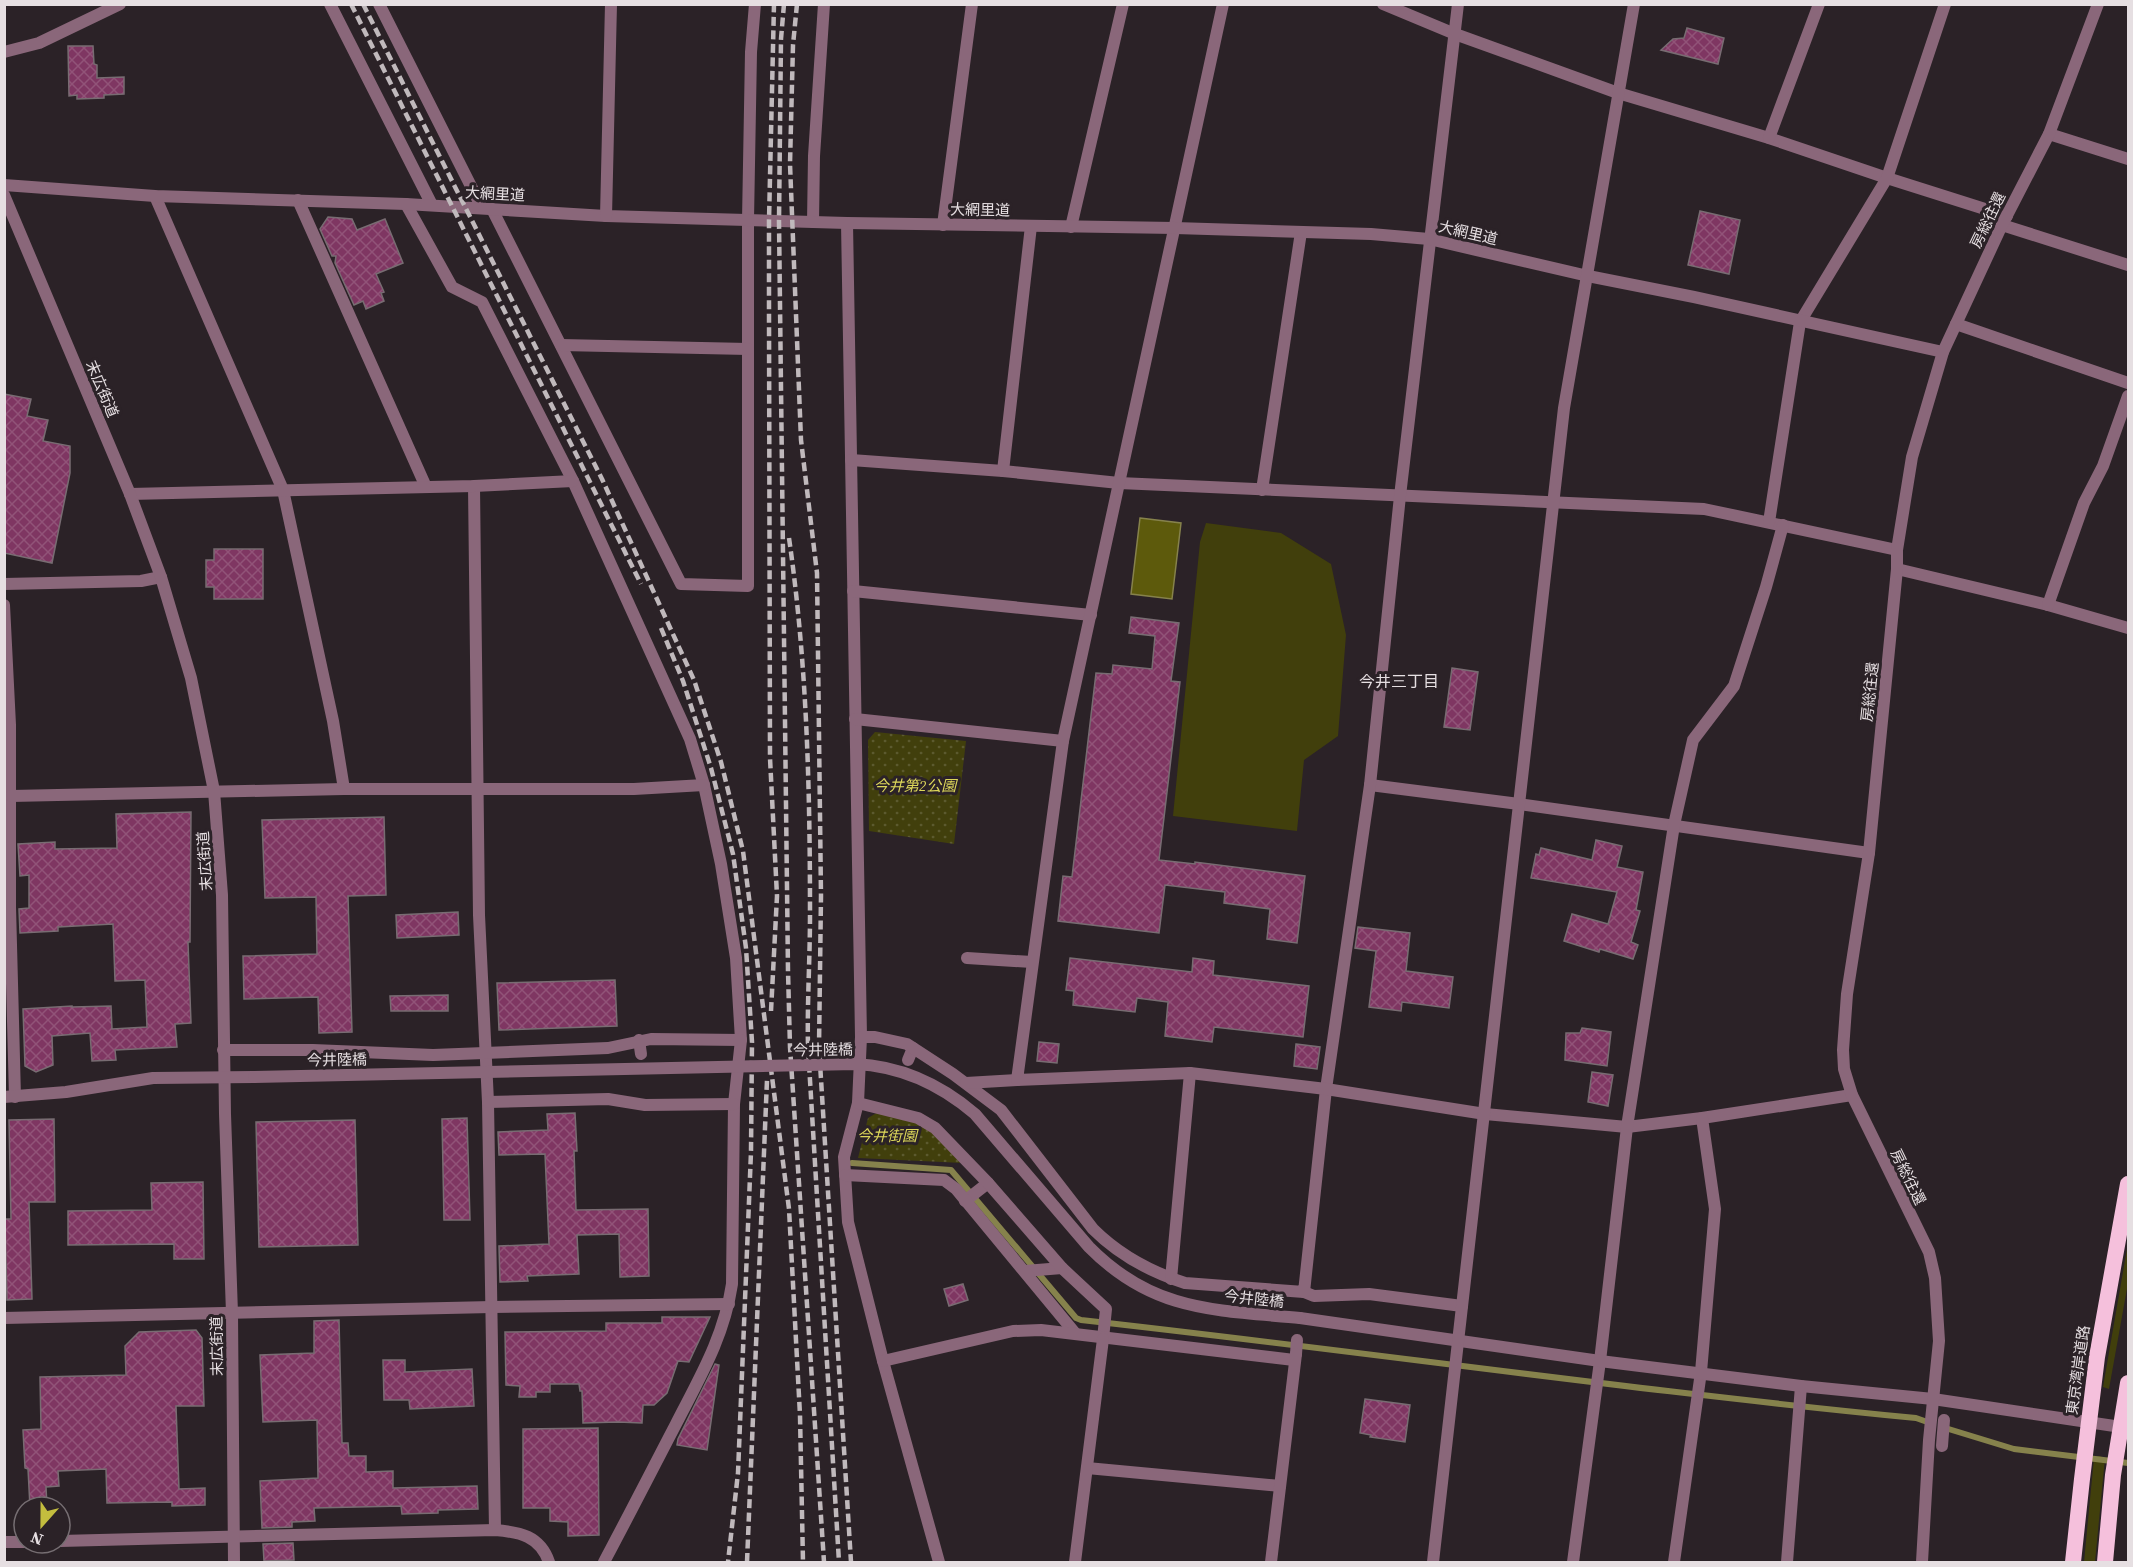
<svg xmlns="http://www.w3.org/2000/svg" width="2133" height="1567" font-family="'Source Serif 4','Noto Sans JP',serif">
<defs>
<pattern id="park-dots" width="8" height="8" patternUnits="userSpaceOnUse" patternTransform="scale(1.5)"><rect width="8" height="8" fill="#413f0c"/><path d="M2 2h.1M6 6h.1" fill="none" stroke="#5c5a2f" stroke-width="1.8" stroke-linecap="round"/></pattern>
<pattern id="building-cross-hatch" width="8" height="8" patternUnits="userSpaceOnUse" patternTransform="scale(1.5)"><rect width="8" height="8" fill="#7f3662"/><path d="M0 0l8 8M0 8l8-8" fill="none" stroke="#915378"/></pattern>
</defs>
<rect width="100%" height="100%" fill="#2b2227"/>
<g fill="#413f0c">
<polygon points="1206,523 1281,533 1331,564 1346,635 1338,736 1304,760 1297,831 1173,816 1200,542"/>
<polygon points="2128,1243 2128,1283 2109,1389 2103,1387"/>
<polygon points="2099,1456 2105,1458 2095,1562 2084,1562 2094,1458"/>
</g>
<g fill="url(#park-dots)">
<polygon points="875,732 966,741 954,844 869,831 868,740"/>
<polygon points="880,1111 930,1127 963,1163 858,1158 868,1118"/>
</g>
<polygon fill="#5d5a0c" stroke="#86824c" stroke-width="1.5" points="1140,518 1181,523 1172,599 1131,594"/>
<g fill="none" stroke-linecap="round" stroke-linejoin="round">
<g stroke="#86824c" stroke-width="6">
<path d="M852,1163L951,1170L1076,1318L1081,1320C1360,1351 1637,1391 1916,1418L1933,1424"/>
<polyline points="1942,1427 2014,1449 2128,1463"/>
</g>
</g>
<g fill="url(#building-cross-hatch)" stroke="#786c72" stroke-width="1.5">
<polygon points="1687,28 1724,38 1718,64 1661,50 1673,39 1684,38"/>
<polygon points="68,46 93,46 94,64 97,65 97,78 124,77 124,94 104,95 104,98 77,99 77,95 69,96"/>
<polygon points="1700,211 1740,220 1729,274 1688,265"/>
<polygon points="328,217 352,219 357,230 385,219 403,263 376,274 384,292 381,293 384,301 366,309 363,301 354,305 335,263 336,256 332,256 320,229"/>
<polygon points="4,394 31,399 27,416 48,420 43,441 70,446 70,473 52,563 4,553"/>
<polygon points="214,549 263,549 263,599 214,599 214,587 206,587 206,560 214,560"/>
<polygon points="1131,617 1179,623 1171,681 1180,682 1159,860 1195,864 1195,862 1305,876 1297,943 1267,939 1270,909 1224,903 1225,892 1165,885 1159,933 1058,921 1063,876 1072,877 1096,673 1112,674 1113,665 1152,669 1155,636 1129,633"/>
<polygon points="1452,668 1478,672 1470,730 1444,727"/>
<polygon points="191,812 190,942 188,942 191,1023 175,1024 177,1047 115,1050 116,1060 92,1061 90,1033 52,1036 53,1065 36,1072 25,1066 23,1009 72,1006 72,1007 111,1006 112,1029 147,1027 145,980 115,981 113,924 58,927 58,931 20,933 19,909 29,908 29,875 20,876 18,844 55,842 55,849 117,848 116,814"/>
<polygon points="384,817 386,895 348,896 352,1032 319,1033 318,997 244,999 243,956 317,954 316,897 265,898 262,820"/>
<polygon points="1596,840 1622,846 1617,867 1643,872 1636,910 1640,911 1631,942 1638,945 1633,959 1600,949 1599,952 1564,941 1572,914 1608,924 1617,892 1531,878 1536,854 1539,855 1541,848 1592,860"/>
<polygon points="458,912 459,935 397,938 396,915"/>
<polygon points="1358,927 1410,933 1406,971 1453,977 1449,1008 1402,1002 1401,1011 1369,1007 1376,951 1355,948"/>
<polygon points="1070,958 1192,972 1193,958 1214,961 1213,975 1309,986 1303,1037 1214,1027 1212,1042 1165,1036 1168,1002 1137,998 1135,1012 1073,1005 1074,991 1066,990"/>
<polygon points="615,980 617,1026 499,1030 497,983"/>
<polygon points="448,995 448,1011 391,1011 390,996"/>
<polygon points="1582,1028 1611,1032 1607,1066 1565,1060 1566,1033 1580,1033"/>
<polygon points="1039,1042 1059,1044 1057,1063 1037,1061"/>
<polygon points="1296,1044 1320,1047 1317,1069 1294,1066"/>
<polygon points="1592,1072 1613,1075 1608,1106 1588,1102"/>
<polygon points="575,1113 577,1151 574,1151 576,1210 648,1209 649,1276 620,1277 619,1234 577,1235 579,1274 527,1276 528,1281 500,1282 499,1246 549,1244 545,1154 499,1155 498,1132 548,1130 547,1114"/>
<polygon points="467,1118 470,1220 444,1220 442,1119"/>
<polygon points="54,1119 55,1202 29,1202 32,1299 7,1300 5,1219 11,1219 9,1120"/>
<polygon points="355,1120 358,1245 259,1247 256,1122"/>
<polygon points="203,1182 204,1259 174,1259 174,1244 68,1245 68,1211 152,1210 151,1183"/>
<polygon points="963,1284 968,1300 949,1306 944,1289"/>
<polygon points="662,1317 710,1317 689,1362 678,1361 667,1393 654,1405 643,1405 642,1423 618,1422 583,1423 582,1391 580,1391 579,1384 550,1384 550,1392 536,1392 536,1397 519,1397 520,1386 506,1385 505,1332 606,1331 606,1323 662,1323"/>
<polygon points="339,1320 342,1443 348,1443 349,1456 366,1456 366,1472 393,1471 393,1488 477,1486 478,1509 438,1510 438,1513 402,1514 401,1506 314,1508 315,1521 292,1522 292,1527 262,1528 260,1481 318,1478 317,1420 263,1422 260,1355 314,1353 314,1321"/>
<polygon points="196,1330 202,1338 204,1406 176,1406 179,1489 205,1488 205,1505 172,1506 172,1502 107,1503 106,1469 58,1471 59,1486 46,1487 47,1507 30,1507 28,1469 25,1468 23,1430 41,1429 40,1377 126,1375 125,1346 139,1332"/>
<polygon points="383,1360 405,1360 405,1372 472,1369 474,1406 410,1409 409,1400 384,1400"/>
<polygon points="715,1364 719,1365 707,1450 677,1445 678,1439"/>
<polygon points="1365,1399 1410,1405 1405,1442 1370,1437 1371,1435 1360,1433"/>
<polygon points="598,1428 599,1535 568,1536 568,1522 550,1521 550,1508 523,1508 523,1429"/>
<polygon points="293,1543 294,1560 264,1561 263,1544"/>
</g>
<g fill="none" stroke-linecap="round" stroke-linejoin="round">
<g stroke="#8a677a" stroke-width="12">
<polyline points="639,1040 641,1054"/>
<polyline points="908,1060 913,1048"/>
<polyline points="965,1201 988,1183"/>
<polyline points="1025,1271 1062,1268"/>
<polyline points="1304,1292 1314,1296 1369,1294 1462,1306"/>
<polyline points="1296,1354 1297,1340"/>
<polyline points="1942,1446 1944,1420"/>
</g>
<g stroke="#8a677a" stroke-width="12">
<polyline points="330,4 432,205"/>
<polyline points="379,4 482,208"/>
<polyline points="1383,4 1455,34 1618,93 1769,138 1887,178 2007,216"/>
<polyline points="4,52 39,43 120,4"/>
<polyline points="2049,134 2128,159"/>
<polyline points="1769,138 1819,4"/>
<polyline points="155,196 283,490 333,721 344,789"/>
<polyline points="298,200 426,487"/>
<path d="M406,204L452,287L482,302L573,481L690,739L704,785L721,864L736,958L741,1040L734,1104L732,1284C724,1337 700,1377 676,1424C652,1470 628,1517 604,1562"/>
<polyline points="492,209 681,584 748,586 748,220 751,52 755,4"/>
<polyline points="813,222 814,156 824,4"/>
<polyline points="847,223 861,1037 858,1103 844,1157 848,1222 883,1361 939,1562"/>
<polyline points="943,225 972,4"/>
<polyline points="2002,225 2128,265"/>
<polyline points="1071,227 1123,4"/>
<polyline points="1956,324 2128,383"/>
<polyline points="561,345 748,349"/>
<polyline points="851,460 1003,471 1119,483 1704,509 1897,550"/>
<polyline points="1003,471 1031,226"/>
<polyline points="474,486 479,915 488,1102 495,1530"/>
<polyline points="1262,490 1301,232"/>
<polyline points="130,494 474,486 573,481"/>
<polyline points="1769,522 1800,322 1887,178 1945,4"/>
<polyline points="1897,569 2048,605 2128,628"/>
<polyline points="4,584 141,581 161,577"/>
<polyline points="853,591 1091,615"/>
<polyline points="4,605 10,725 10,907 15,1097"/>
<polyline points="2048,605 2084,503 2103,466 2128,396"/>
<polyline points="855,719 1063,741"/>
<polyline points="1370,785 1519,804 1869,853"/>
<polyline points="11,796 344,789 634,789 704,785"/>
<polyline points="967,958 1032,962"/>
<path d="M861,1037H875L907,1044L953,1074L1001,1110L1093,1229C1118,1254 1151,1272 1185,1283L1304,1292L1326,1089L1370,785L1400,496L1458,4"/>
<polyline points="223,1050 313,1050 433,1055 608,1048 651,1039 741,1040"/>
<polyline points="966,1083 1017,1080"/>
<polyline points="488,1102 608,1099 645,1105 734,1104"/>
<polyline points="858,1103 918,1118 935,1128 988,1183 1062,1268 1106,1309 1103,1339"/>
<polyline points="1485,1114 1627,1127 1702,1118 1852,1095"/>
<polyline points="845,1175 944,1180 956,1189 1075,1333"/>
<polyline points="1171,1279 1190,1073"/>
<polyline points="4,1318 492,1307 729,1304"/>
<polyline points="883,1361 1013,1331 1041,1330 1294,1360"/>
<polyline points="1087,1468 1280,1486"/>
<path d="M60,1541L495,1530C520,1532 540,1536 549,1562"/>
<polyline points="4,1542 24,1542"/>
<polyline points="1271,1562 1296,1354"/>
<polyline points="1573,1562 1600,1361 1627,1127 1674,825 1693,740 1734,686 1766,587 1783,525"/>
<polyline points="1674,1562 1701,1372 1715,1209 1702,1118"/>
<polyline points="1787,1562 1801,1386"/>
</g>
<g stroke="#8a677a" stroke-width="12">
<polyline points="1223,4 1063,741 1017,1080 1190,1073 1326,1089 1485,1114"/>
<polyline points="4,185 155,196 406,204 606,216 847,223 1175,228 1371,234 1429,239 1588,276 1694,297 1943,352"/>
<polyline points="4,195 130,494 161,577 191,678 214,791 222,895 225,1114 232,1313 234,1562"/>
<polyline points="606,216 611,4"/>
<polyline points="4,1097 66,1092 153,1078 254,1077"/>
<polyline points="1300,1318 1600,1361 1801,1386 1933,1399 2121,1427"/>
<polyline points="1075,1562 1103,1339"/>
<polyline points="1433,1562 1564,408 1634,4"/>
<polyline points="1922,1562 1929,1440 1939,1341 1935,1278 1929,1252 1852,1095 1844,1069 1843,1050 1847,994 1869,853 1897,569 1897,550 1912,457 1943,352 2002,225 2049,134 2098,4"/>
</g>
<g stroke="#f5c0dc" stroke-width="16">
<polyline points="2073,1562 2082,1479 2097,1357 2128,1184"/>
<polyline points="2105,1562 2113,1475 2128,1383"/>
</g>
<g stroke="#c0b9bc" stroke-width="4.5" stroke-dasharray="9 4.5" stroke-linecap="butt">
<polyline points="351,4 641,584"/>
<polyline points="363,4 602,479 694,680 721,762 743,851 789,1209 800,1415 803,1562"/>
<polyline points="784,4 781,39 779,221 788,971 790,1047 824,1562"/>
<polyline points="797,4 793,45 790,164 801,440 817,573 821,896 819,1047 851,1562"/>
<path d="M789,538C807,663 810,789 810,915C810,959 807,1003 808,1047L839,1562"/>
<polyline points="661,628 683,681 711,768 733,854 746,948 752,1042 751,1152 738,1473 728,1562"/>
<polyline points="771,1011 777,896 770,758 769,309 769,221 774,4"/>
<polyline points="747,1562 767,1080"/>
</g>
<path stroke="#8a677a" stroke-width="12" d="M254,1077L855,1064C901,1066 940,1084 975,1114L1089,1247C1153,1312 1215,1310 1300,1318"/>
</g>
<g text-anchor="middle" stroke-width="6" stroke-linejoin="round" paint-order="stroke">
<g font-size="15" fill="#e6dfe2" stroke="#2b2227">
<text transform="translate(495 194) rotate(3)" y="5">大網里道</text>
<text transform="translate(980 210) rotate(1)" y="5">大網里道</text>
<text transform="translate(1988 220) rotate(-64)" y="5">房総往還</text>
<text transform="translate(1468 233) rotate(13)" y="5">大網里道</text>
<text transform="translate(102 389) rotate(67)" y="5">末広街道</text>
<text transform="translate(1870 692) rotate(-84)" y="5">房総往還</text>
<text transform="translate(205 861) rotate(-94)" y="5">末広街道</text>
<text transform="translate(823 1050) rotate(-1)" y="5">今井陸橋</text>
<text transform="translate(337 1060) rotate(-1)" y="5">今井陸橋</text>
<text transform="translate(1908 1177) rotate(64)" y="5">房総往還</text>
<text transform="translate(1254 1299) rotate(6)" y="5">今井陸橋</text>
<text transform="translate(217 1346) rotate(-91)" y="5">末広街道</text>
<text transform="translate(2078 1370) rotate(-82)" y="5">東京湾岸道路</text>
</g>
<g font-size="15" font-style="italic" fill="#ddd75a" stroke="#2b2227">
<text x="915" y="791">今井第2公園</text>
<text x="887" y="1141">今井街園</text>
</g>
<g font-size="16" fill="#e6dfe2" stroke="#2b2227">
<text x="1399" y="687">今井三丁目</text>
</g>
</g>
<rect width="2133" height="1567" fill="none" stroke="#e6dfe2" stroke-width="12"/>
<g transform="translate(42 1525) rotate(201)"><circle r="28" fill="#2b2227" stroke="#766e72" stroke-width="1.5"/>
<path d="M0-4.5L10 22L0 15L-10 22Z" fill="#c3bd3e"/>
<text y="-9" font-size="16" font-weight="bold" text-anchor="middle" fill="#e6dfe2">N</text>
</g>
</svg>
